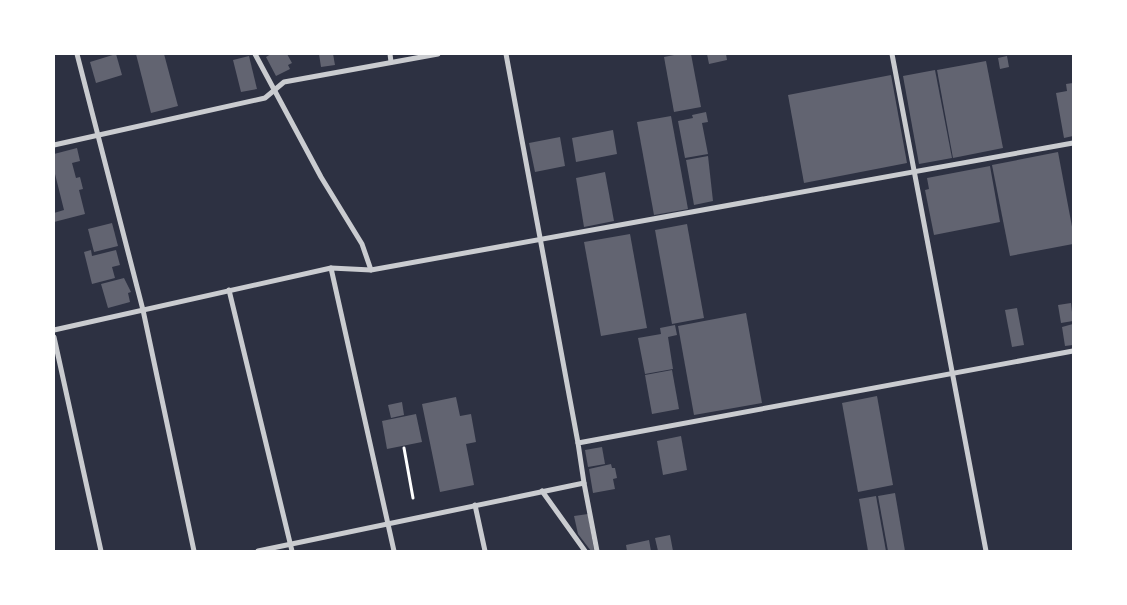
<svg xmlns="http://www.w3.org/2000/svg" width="1127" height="605" font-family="Karla,sans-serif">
<rect width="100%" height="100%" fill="#2d3142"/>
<g fill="#626471">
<polygon points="116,54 122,75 96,83 90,62"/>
<polygon points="136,54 164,54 178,106 151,113"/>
<polygon points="271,54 287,54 292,63 288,65 290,69 276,76 266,57"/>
<polygon points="319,54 333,54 335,65 321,67"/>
<polygon points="679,54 691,54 701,107 674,112 664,57"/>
<polygon points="707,54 726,54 727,60 709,64"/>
<polygon points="249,56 257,89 241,92 233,60"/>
<polygon points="1007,56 1009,67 1000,69 998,58"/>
<polygon points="986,61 1003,148 953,158 937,70"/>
<polygon points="935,70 952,158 919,164 903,76"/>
<polygon points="891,75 907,163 804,183 788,95"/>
<polygon points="1073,83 1073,136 1064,138 1056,93 1067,91 1066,84"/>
<polygon points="706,112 708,122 702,123 708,154 685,158 678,121 693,118 692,115"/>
<polygon points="671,116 688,209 654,215 637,122"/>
<polygon points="613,130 617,154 576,162 572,138"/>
<polygon points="560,137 565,166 535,172 529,143"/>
<polygon points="77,148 80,161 72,163 76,178 80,177 83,189 79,190 85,214 54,222 54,213 64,210 54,170 54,154"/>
<polygon points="1058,152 1073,232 1073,244 1010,256 992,165"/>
<polygon points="708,156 713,201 694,205 686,160"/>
<polygon points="990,166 1000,222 934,235 925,190 929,189 927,178"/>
<polygon points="605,172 614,221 584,227 576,178"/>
<polygon points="112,223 118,246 94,252 88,229"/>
<polygon points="687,224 704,318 672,324 655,230"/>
<polygon points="630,234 647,328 601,336 584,242"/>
<polygon points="91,250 92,256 116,250 120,265 112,267 115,278 92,284 84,252"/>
<polygon points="124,278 131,292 128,293 130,302 108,308 101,284"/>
<polygon points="1071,303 1073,321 1061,323 1058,305"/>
<polygon points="1017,308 1024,345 1012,347 1005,310"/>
<polygon points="746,313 762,403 694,415 678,326"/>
<polygon points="1073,324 1073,345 1065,346 1062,327"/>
<polygon points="675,325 677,335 668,337 673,369 645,374 638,338 661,334 660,328"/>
<polygon points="672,370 679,409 652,414 645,375"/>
<polygon points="877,396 893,485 858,492 842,403"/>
<polygon points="456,397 460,416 471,414 476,442 466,444 474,485 440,492 422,404"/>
<polygon points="402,402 404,415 391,418 388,405"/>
<polygon points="416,414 422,442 387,449 382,421"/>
<polygon points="681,436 687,470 663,475 657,441"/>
<polygon points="602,447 605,464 588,467 585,450"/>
<polygon points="611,464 612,468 615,468 617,478 613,479 615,489 593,493 589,469"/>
<polygon points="895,493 905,551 888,551 878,496"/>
<polygon points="876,496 886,551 868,551 859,499"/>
<polygon points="588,514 594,550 591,551 578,534 574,516"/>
<polygon points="670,535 673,551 658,551 655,538"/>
<polygon points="649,540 651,551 627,551 626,545"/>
</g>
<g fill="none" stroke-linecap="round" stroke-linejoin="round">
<polyline stroke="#fff" stroke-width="3" points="404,448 413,498"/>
<g stroke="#caccd0" stroke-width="5">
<polyline points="77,54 143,310 194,551"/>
<polyline points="255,54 321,177 362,244 371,270"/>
<polyline points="390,54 391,62"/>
<polyline points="506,54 578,443"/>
<polyline points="892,54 986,551"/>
<polyline points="54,145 265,98 284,82 438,54"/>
<polyline points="331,268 394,551"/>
<polyline points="229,290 292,551"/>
<polyline points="54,330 331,268 371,270 1073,143"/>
<polyline points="54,337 101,551"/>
<polyline points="584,483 597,551"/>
<polyline points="542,491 585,551"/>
<polyline points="475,505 485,551"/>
<polyline points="258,551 584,483 578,443 1073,351"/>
</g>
</g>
<rect width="1127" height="605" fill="none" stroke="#ffffff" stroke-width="110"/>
</svg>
